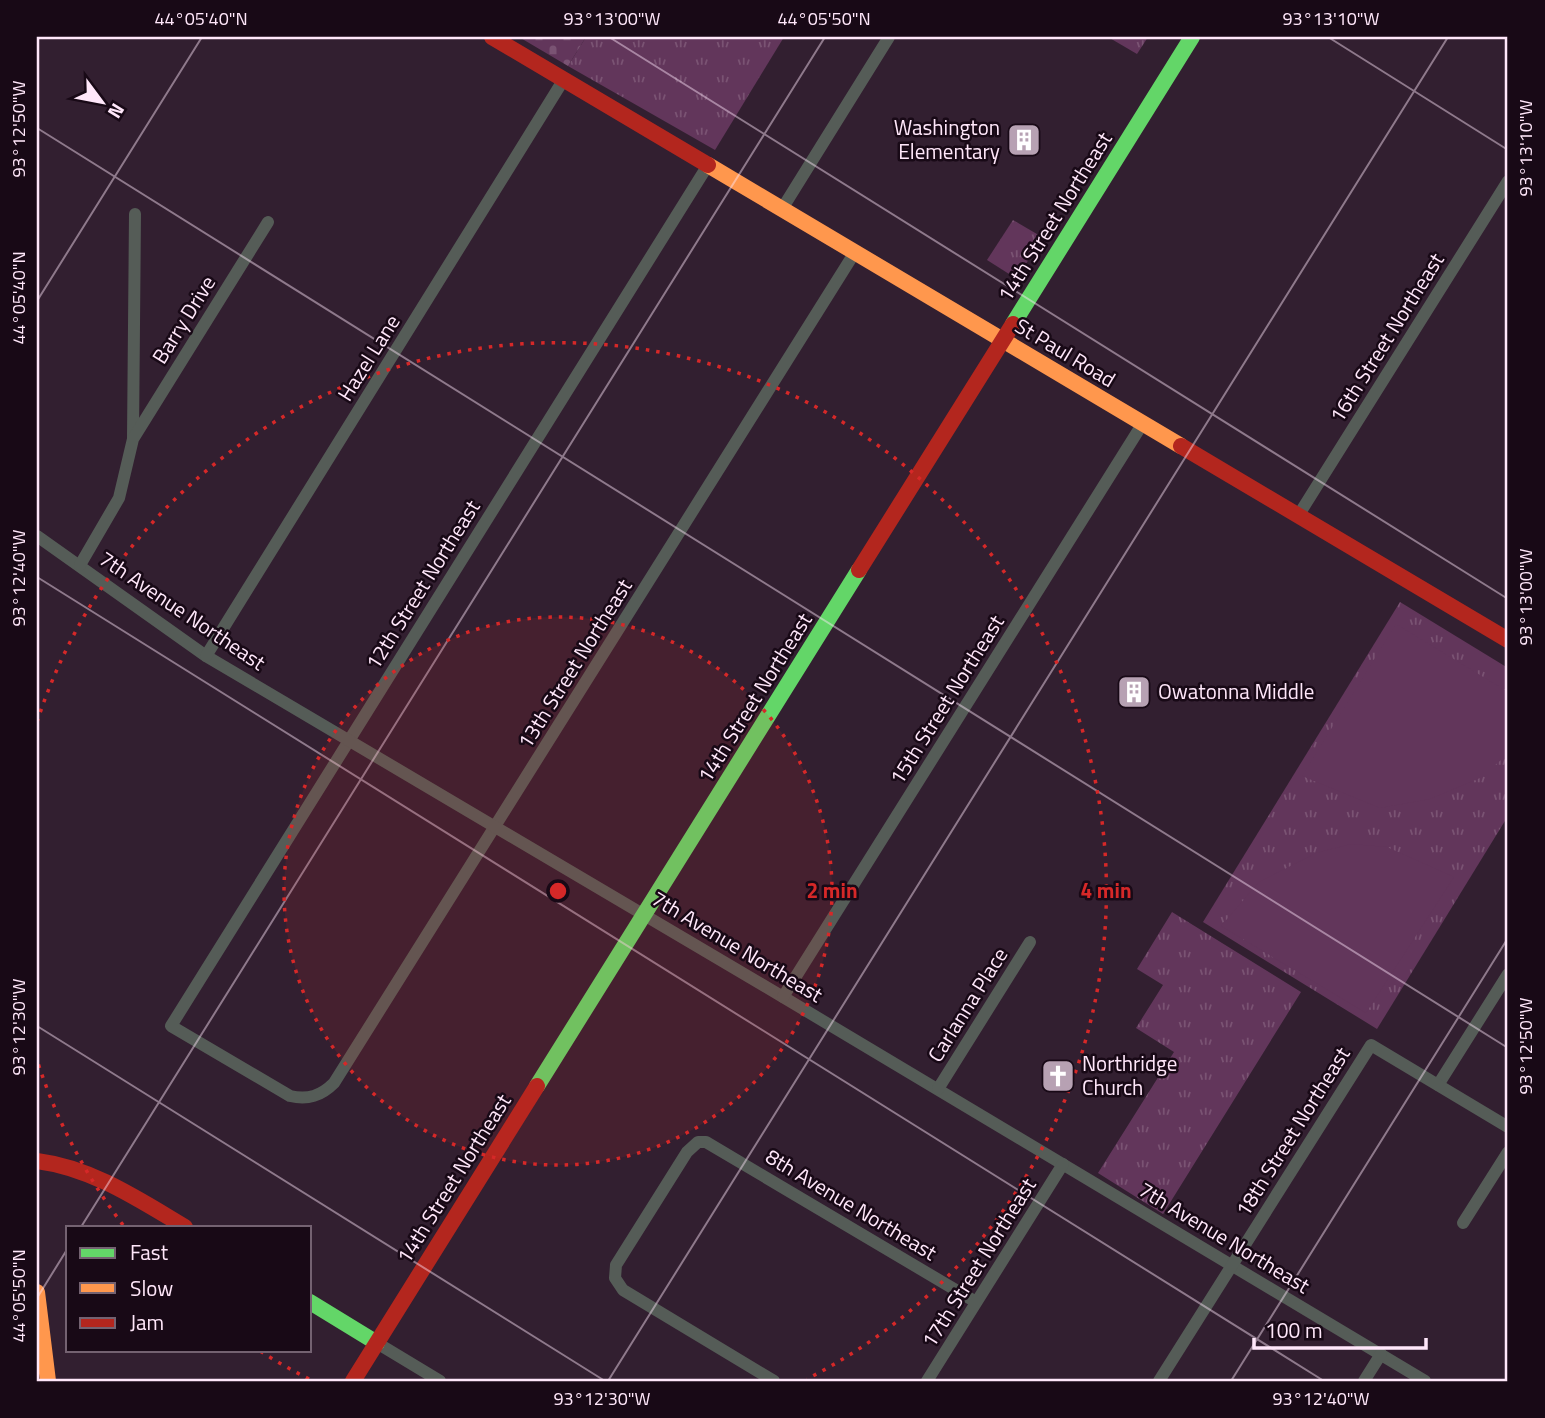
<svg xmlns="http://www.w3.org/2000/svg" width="1545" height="1418" font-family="'Titillium Web',sans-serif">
<defs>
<pattern id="grass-tufts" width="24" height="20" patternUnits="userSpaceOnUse" patternTransform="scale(1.75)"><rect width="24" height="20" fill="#62365b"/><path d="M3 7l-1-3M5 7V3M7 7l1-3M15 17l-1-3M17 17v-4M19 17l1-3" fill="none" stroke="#7a5373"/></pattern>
<pattern id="cemetery-stones" width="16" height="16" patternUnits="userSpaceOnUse" patternTransform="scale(1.75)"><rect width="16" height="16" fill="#62365b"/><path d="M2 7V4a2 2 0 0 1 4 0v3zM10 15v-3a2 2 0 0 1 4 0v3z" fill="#7a5373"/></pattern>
</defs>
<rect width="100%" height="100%" fill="#321f30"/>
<g fill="url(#grass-tufts)">
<polygon points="586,37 784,37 715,150 568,66"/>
<polygon points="1108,37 1148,37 1137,54"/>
<polygon points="1013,220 1042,237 1017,279 987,260"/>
<polygon points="1400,602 1508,668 1508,816 1377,1029 1203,922"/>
<polygon points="1172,912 1301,992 1163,1214 1098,1173 1174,1052 1136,1028 1163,985 1137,969"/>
</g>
<polygon fill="url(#cemetery-stones)" points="519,37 586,37 568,66"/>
<g fill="#62365b">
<polygon points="1396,624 1508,692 1508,754 1480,778 1430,799 1380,808 1302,776"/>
<polygon points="1351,844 1387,847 1454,877 1366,1013 1221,926 1259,882 1316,853"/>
</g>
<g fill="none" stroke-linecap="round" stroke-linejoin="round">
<g stroke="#555c57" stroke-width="12">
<path d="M708,165L171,1026L290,1096C308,1100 321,1096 334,1083L855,252"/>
<polyline points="782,209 889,37"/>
<polyline points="133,437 135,214"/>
<polyline points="1298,516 1508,181"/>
<polyline points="37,536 206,656 783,997 1425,1381"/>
<polyline points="80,565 119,498 133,439 268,222"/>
<polyline points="206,656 564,79"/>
<polyline points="783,997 1143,423"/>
<polyline points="1438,1085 1508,974"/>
<polyline points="938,1089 1030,942"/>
<polyline points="1463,1223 1508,1152"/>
<polyline points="377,1343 440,1381"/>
<polyline points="774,1381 623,1290 615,1278 616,1265 687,1152 698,1142 706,1142 976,1302"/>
<polyline points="927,1381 1063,1164"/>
<polyline points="1159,1381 1371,1045 1508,1127"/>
<polyline points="1364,1381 1381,1354"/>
</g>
<g stroke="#63d668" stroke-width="16">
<polyline points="1013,324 1192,37"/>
<polyline points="537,1086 859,570"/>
<polyline points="310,1302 377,1343"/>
</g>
<g stroke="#ff974d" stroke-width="16">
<polyline points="708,165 1181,446"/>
<polyline points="37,1292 48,1381"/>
</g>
<g stroke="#b3261e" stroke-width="16">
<polyline points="492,37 708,165"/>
<polyline points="1181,446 1508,640"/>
<polyline points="859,570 1013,324"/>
<path d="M37,1161C92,1168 138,1199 185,1227"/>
<polyline points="353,1381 537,1086"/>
</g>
</g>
<path fill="none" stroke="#ffe7fa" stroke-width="2" stroke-opacity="0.45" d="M609,37L1508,599M1328,37L1508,150M37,128L1508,1048M37,301L202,37M37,577L1324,1381M37,1026L605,1381M81,1227L825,37M37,1298L68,1248M608,1381L1448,37M1231,1381L1508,938"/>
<circle cx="558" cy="891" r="274" fill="#d62828" fill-opacity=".12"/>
<g fill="none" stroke="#d62828" stroke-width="3.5" stroke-dasharray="3.5 7">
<circle cx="558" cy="891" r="274"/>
<path d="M309 1379A548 548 0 0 1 260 1351M123 1225A548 548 0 0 1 37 1060M37 722A548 548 0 1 1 807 1379"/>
</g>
<defs>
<symbol id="building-square" viewBox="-11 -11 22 22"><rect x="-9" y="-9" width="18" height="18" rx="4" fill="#b7a1b3" stroke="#180916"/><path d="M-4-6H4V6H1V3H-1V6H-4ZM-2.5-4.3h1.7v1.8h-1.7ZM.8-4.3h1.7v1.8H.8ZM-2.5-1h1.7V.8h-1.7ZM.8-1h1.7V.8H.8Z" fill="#fff"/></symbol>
<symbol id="church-square" viewBox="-11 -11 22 22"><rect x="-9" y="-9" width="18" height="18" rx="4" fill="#b7a1b3" stroke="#180916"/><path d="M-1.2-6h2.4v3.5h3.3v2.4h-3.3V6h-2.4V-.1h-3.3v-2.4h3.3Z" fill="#fff"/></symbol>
</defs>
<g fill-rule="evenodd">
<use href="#building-square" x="1005" y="121" width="38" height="38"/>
<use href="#building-square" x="1115" y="673" width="38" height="38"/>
<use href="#church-square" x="1039" y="1057" width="38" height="38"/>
</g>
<g text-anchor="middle" stroke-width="5" stroke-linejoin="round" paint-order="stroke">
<g font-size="21" fill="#ffe7fa" stroke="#180916" text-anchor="start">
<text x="1000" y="135" text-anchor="end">Washington<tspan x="1000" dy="24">Elementary</tspan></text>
<text x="1158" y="699">Owatonna Middle</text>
<text x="1082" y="1071">Northridge<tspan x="1082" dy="24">Church</tspan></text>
</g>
<g font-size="21" fill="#ffe7fa" stroke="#180916">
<text transform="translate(1055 217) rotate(-58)" y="7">14th Street Northeast</text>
<text transform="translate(184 320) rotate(-58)" y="7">Barry Drive</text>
<text transform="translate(1387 338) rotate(-58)" y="7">16th Street Northeast</text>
<text transform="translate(1065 353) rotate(31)" y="7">St Paul Road</text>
<text transform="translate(369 358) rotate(-58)" y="7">Hazel Lane</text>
<text transform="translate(423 585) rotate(-58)" y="7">12th Street Northeast</text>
<text transform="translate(182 611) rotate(34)" y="7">7th Avenue Northeast</text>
<text transform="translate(575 664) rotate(-58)" y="7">13th Street Northeast</text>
<text transform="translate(755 698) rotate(-58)" y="7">14th Street Northeast</text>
<text transform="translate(947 700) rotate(-58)" y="7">15th Street Northeast</text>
<text transform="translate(737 947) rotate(31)" y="7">7th Avenue Northeast</text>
<text transform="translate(968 1005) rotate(-58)" y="7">Carlanna Place</text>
<text transform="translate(1293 1132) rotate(-58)" y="7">18th Street Northeast</text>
<text transform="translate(454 1179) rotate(-58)" y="7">14th Street Northeast</text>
<text transform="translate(851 1205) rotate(31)" y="7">8th Avenue Northeast</text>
<text transform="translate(1224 1238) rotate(31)" y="7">7th Avenue Northeast</text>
<text transform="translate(979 1263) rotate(-58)" y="7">17th Street Northeast</text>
</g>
</g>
<circle cx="558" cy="891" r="10" fill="#d62828" stroke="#180916" stroke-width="3.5"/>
<g font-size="21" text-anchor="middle" font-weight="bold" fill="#d62828" stroke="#180916" stroke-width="5" stroke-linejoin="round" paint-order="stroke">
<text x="832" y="898">2 min</text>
<text x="1106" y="898">4 min</text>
</g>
<rect width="1545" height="1418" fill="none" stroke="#180916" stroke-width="77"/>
<rect x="66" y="1226" width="245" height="126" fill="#180916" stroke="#746271" stroke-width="2"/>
<rect x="80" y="1248" width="35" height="10" fill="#63d668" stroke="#746271" stroke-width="2"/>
<text x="130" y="1260" font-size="21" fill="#ffe7fa">Fast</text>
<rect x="80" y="1283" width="35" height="10" fill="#ff974d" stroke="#746271" stroke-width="2"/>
<text x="130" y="1296" font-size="21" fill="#ffe7fa">Slow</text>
<rect x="80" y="1318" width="35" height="10" fill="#b3261e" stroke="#746271" stroke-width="2"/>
<text x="130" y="1330" font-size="21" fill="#ffe7fa">Jam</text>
<g transform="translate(102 102) rotate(122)" stroke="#180916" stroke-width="5" paint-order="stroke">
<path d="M0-5L12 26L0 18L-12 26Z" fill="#ffe7fa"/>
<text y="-10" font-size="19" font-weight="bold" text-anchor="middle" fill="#ffe7fa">N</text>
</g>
<path d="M1254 1338v10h172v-10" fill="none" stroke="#ffe7fa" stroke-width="3.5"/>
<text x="1265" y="1338" font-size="21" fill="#ffe7fa" stroke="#180916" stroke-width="5" paint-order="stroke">100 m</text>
<rect x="38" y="38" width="1468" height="1342" fill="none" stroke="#ffe7fa" stroke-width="2.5"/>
<g font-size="18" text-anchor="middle" fill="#ffe7fa">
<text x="201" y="25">44°05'40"N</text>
<text x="612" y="25">93°13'00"W</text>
<text x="824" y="25">44°05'50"N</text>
<text x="1331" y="25">93°13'10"W</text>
<text transform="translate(19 129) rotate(-90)" y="6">93°12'50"W</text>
<text transform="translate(1526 148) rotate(-90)" y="6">93°13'10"W</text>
<text transform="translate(19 298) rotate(-90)" y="6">44°05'40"N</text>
<text transform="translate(19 578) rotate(-90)" y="6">93°12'40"W</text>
<text transform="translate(1526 597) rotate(-90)" y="6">93°13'00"W</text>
<text transform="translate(19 1027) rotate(-90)" y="6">93°12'30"W</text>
<text transform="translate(1526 1046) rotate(-90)" y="6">93°12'50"W</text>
<text transform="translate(19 1296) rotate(-90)" y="6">44°05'50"N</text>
<text x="602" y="1405">93°12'30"W</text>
<text x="1321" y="1405">93°12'40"W</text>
</g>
</svg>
